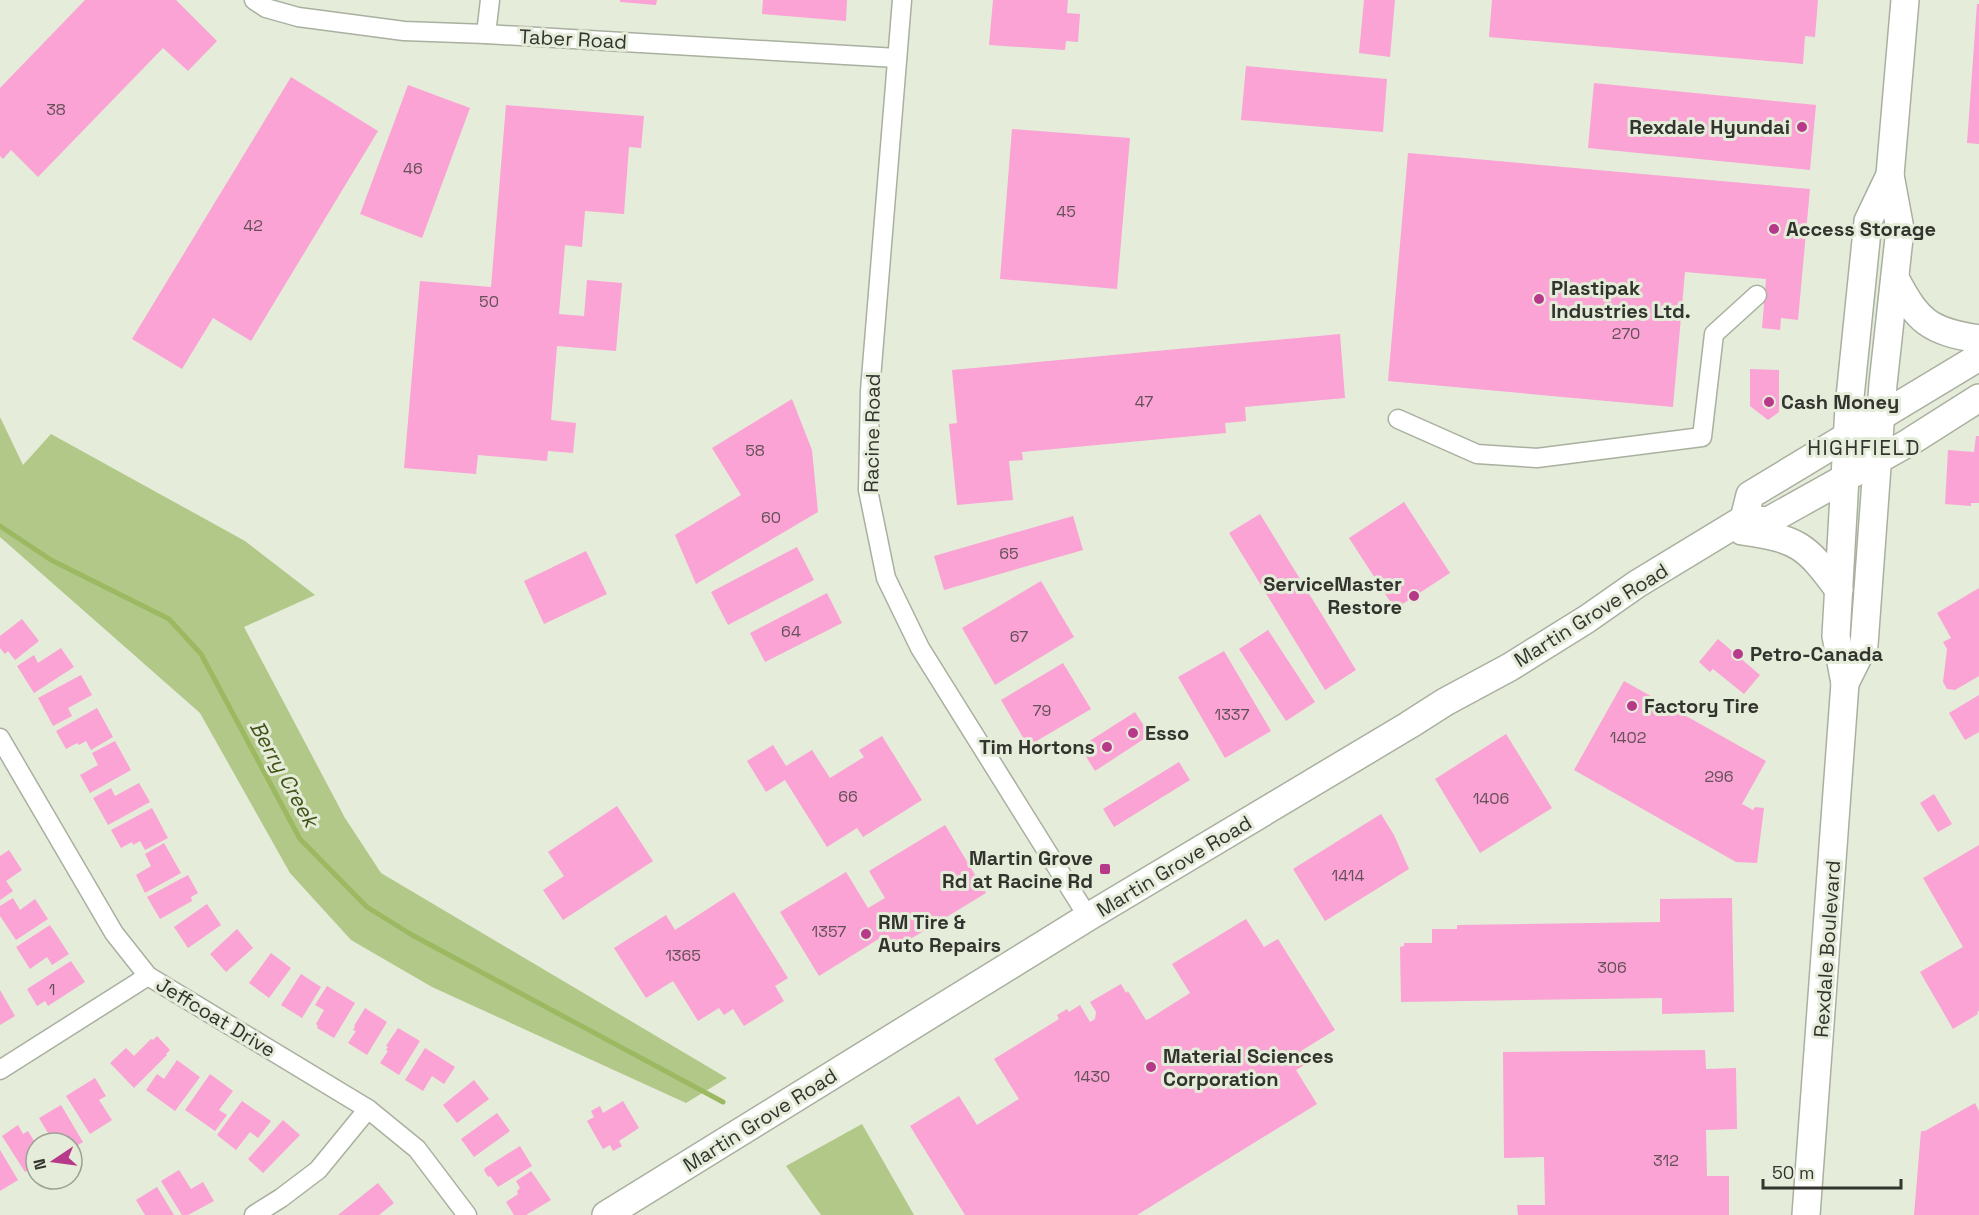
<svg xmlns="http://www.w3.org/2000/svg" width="1979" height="1215" font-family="'Space Grotesk',sans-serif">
<rect width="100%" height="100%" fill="#e5ecda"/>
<g fill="#b2c889">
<polygon points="0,417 23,465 51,434 245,541 315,595 244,627 345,818 381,873 727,1078 686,1103 432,987 351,940 290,873 200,713 0,537"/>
<polygon points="862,1124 914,1215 821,1215 786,1166"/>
</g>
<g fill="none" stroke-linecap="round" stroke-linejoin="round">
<polyline stroke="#9cb962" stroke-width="5" points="0,526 51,560 169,619 201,654 300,839 367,907 412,935 723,1102"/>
</g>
<g fill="#faa3d4">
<polygon points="85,0 176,0 217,41 188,71 163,48 38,177 11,150 3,159 0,156 0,88"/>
<polygon points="620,0 657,0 656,5 620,2"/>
<polygon points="763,0 847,0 846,21 762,14"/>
<polygon points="993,0 1068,0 1067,13 1080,14 1078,42 1066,41 1065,50 989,45"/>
<polygon points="1364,0 1395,0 1390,57 1359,53"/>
<polygon points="1492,0 1818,0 1815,37 1805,36 1803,64 1489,37"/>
<polygon points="1977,4 1979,4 1979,144 1967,143"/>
<polygon points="1246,66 1387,79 1383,132 1241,120"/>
<polygon points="291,77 378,131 251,341 213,318 182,369 132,339"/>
<polygon points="1594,83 1816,105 1810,170 1588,148"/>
<polygon points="408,85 470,108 422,238 360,214"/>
<polygon points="506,105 644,116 641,148 629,147 624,214 585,211 582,247 565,245 559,314 584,316 587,280 622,283 616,351 557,346 551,420 576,423 573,453 548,451 547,461 478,455 476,474 404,468 420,281 491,287"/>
<polygon points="1012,129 1130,138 1117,289 1000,279"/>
<polygon points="1408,153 1810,189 1798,320 1781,318 1780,330 1762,328 1766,279 1685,272 1673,407 1388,381"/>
<polygon points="1340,334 1345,398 1245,407 1246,421 1225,423 1226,433 1022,452 1023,460 1009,461 1013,500 957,505 949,424 957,423 952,370"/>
<polygon points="1750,369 1779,370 1779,412 1768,420 1750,406"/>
<polygon points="792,399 812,450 818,512 696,584 675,535 741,495 712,448"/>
<polygon points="1976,436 1979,436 1979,503 1971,503 1971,506 1945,504 1948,450 1974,452"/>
<polygon points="1404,502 1450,573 1395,609 1349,538"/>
<polygon points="1260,514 1356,670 1325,690 1229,533"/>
<polygon points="1073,516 1083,550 944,590 934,556"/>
<polygon points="797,547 814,580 728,625 711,592"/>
<polygon points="586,551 607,594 544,624 524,581"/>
<polygon points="1041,581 1074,637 995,685 962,628"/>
<polygon points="1979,588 1979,676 1955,690 1947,689 1943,682 1947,649 1943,642 1951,638 1937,613"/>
<polygon points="827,593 842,623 765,662 750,633"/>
<polygon points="22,619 39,641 15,660 8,651 5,654 0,648 0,636"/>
<polygon points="1268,630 1315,702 1286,721 1239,649"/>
<polygon points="1718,639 1760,675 1744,694 1713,669 1710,672 1699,662"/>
<polygon points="61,648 74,667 34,693 17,666 34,655 38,663"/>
<polygon points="1224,651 1271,731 1225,758 1178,677"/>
<polygon points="1063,663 1091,709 1028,746 1001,700"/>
<polygon points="81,675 92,695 68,708 72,716 53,726 38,698"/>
<polygon points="1624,681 1766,761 1742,804 1753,810 1755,807 1764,808 1757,863 1736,862 1574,770"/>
<polygon points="1979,695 1979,732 1965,740 1949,713"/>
<polygon points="97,708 113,737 91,750 86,741 79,745 77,743 66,749 56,731"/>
<polygon points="1135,712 1150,735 1095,771 1080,747"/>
<polygon points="1506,734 1552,808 1480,853 1435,779"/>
<polygon points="882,736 922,800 863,837 857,828 827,847 785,780 766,792 747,761 773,745 786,766 812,750 830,778 864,757 859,750"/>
<polygon points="115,741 131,770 90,793 80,775 98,765 92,753"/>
<polygon points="1179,762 1190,780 1114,827 1103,809"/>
<polygon points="139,783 150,802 108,825 93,798 111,788 115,796"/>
<polygon points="1934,794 1952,824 1938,832 1920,803"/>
<polygon points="617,806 653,861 563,920 543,890 564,876 548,852"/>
<polygon points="152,808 168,838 145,850 140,841 133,845 132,842 121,848 111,830"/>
<polygon points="1381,814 1394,835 1409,869 1325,921 1293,869"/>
<polygon points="945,825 986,893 894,949 885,935 819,976 780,912 846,872 868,908 885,898 869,871"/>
<polygon points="164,843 181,873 145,893 136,875 151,866 145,854"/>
<polygon points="1979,845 1979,1011 1977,1012 1978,1014 1953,1029 1920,972 1963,947 1923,878"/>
<polygon points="9,850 22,870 6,881 13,891 0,900 0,856"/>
<polygon points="188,875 198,893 191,897 192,901 160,919 147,897"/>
<polygon points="734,892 788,978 775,986 784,1001 744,1026 733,1009 724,1015 719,1008 698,1021 673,981 646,998 614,948 666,915 675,930"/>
<polygon points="13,898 20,910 35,899 48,919 16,940 0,916 0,906"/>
<polygon points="1732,898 1734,1012 1662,1014 1662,998 1401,1002 1400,947 1404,946 1404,943 1432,943 1432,929 1457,929 1457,925 1660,922 1660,899"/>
<polygon points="207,904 221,925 188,948 174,927"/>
<polygon points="1246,919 1264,947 1278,939 1335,1030 1301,1051 1308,1063 1296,1070 1317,1104 1137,1215 965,1215 910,1126 959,1096 977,1125 1019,1099 994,1059 1059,1019 1057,1015 1067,1009 1069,1012 1080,1005 1090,1022 1095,1019 1096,1012 1090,1002 1121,984 1126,993 1128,991 1146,1020 1149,1019 1190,993 1172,964"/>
<polygon points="50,925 69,954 52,965 47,957 30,969 16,947"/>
<polygon points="237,929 253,948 226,972 210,954"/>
<polygon points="271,953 291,968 269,998 249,983"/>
<polygon points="71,961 85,982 48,1006 45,1001 37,1006 27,989"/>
<polygon points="301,974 321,987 302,1018 281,1005"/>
<polygon points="327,986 355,1003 334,1038 317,1028 318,1026 316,1024 324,1010 315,1005"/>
<polygon points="0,990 15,1016 0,1025"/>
<polygon points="365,1008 387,1022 367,1055 348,1043 356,1031 353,1030 355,1026 354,1026"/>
<polygon points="398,1028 420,1041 399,1075 380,1063 388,1051 386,1050 388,1047 386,1046"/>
<polygon points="157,1036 170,1050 166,1054 167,1055 134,1088 110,1063 126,1048 134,1056 151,1039 153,1040"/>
<polygon points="425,1048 455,1067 444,1084 432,1076 423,1091 405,1080"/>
<polygon points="1705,1050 1706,1069 1736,1068 1737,1129 1706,1130 1707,1176 1729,1176 1729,1215 1518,1215 1517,1205 1545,1205 1544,1157 1504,1158 1503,1052"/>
<polygon points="177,1060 200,1077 175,1111 146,1090 157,1074 164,1079"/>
<polygon points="210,1074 233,1091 219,1110 227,1115 215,1131 185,1110"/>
<polygon points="95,1078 106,1096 99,1100 112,1120 90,1134 66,1096"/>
<polygon points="474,1080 489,1099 457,1123 443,1105"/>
<polygon points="242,1101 271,1121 258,1138 250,1132 236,1150 217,1135"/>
<polygon points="623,1101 639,1128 619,1141 622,1146 613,1151 610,1145 603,1149 587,1121 594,1117 591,1111 600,1106 603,1113"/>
<polygon points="1975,1103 1979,1111 1979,1215 1914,1215 1921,1131 1925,1131"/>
<polygon points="61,1105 83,1142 72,1149 72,1143 54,1143 39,1118"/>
<polygon points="497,1113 510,1131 474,1157 461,1139"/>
<polygon points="283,1120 300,1135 263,1173 248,1159"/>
<polygon points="18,1125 23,1134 28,1131 36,1144 36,1165 25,1172 2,1136"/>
<polygon points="520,1146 532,1166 498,1187 490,1176 488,1177 484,1170 485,1168"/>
<polygon points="0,1150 18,1180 0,1191"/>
<polygon points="179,1170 191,1189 203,1182 214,1201 188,1215 182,1215 161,1181"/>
<polygon points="531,1171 551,1200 526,1215 514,1215 506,1202 518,1194 517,1191 520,1188 516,1181"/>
<polygon points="378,1183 394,1203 379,1215 338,1215"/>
<polygon points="157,1187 174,1215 145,1215 136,1200"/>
</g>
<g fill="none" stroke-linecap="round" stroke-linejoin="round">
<defs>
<g id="street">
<polyline points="254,0 266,8 298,17 404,31 486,34 897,58"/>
<polyline points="902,0 870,391 868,490 886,578 920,648 1088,917"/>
<polyline points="486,34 490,0"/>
<polyline points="1398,419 1477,454 1537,458 1702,437 1714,334 1757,295"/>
<polyline points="0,738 114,933 148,976 368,1109 417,1149 467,1215"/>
<polyline points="0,1070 148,976"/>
<polyline points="254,1215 281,1198 318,1170 368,1109"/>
</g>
<g id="secondary">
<path d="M1895,278C1918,322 1929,331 1979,339"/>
<polyline points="1744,519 1750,495 1979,357"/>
<path d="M1742,531C1798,539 1806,545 1839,590"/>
<polyline points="1845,683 1864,645 1883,384 1900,229 1890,175 1905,0"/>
<polyline points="606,1215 1088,917 1409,725 1445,702 1510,667 1587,619 1637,584 1744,519 1768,521 1908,443 1979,398"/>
<polyline points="1806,1215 1845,683 1836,636 1849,407 1868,221 1890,175"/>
</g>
</defs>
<use href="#street" stroke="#a9b09f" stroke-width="21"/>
<use href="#secondary" stroke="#a9b09f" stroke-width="30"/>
<use href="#street" stroke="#fff" stroke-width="18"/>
<use href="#secondary" stroke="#fff" stroke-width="27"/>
</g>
<g fill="#b73a8a" stroke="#e5ecda" stroke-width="2">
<circle cx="1802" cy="127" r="6"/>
<circle cx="1774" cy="229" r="6"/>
<circle cx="1539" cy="299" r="6"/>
<circle cx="1769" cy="402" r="6"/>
<circle cx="1414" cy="596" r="6"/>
<circle cx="1738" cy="654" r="6"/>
<circle cx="1632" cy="706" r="6"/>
<circle cx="1133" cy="733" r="6"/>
<circle cx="1107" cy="747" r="6"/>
<rect x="1099" y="863" width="12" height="12" rx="3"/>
<circle cx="866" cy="934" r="6"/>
<circle cx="1151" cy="1067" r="6"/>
</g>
<g text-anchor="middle" stroke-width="6" stroke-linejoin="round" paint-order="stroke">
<g font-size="16" fill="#645058">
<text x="56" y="115">38</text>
<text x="413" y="174">46</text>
<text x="1066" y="217">45</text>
<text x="253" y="231">42</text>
<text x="489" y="307">50</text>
<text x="1626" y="339">270</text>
<text x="1144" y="407">47</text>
<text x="755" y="456">58</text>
<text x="771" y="523">60</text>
<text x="1009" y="559">65</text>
<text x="791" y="637">64</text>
<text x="1019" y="642">67</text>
<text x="1042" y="716">79</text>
<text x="1232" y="720">1337</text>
<text x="1628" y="743">1402</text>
<text x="1719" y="782">296</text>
<text x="848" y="802">66</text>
<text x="1491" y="804">1406</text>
<text x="1348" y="881">1414</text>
<text x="829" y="937">1357</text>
<text x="683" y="961">1365</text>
<text x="1612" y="973">306</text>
<text x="52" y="995">1</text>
<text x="1092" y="1082">1430</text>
<text x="1666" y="1166">312</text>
</g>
<g font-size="20" fill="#32342e" stroke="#e5ecda">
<text transform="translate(573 39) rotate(3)" y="7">Taber Road</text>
<text transform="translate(872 433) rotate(-89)" y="7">Racine Road</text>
<text transform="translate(1591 615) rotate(-32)" y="7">Martin Grove Road</text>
<text transform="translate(1174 866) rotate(-31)" y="7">Martin Grove Road</text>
<text transform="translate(1827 949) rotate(-86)" y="7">Rexdale Boulevard</text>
<text transform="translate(216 1017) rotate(31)" y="7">Jeffcoat Drive</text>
<text transform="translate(760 1120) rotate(-32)" y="7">Martin Grove Road</text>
</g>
<g font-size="20" font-weight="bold" fill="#32342e" stroke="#e5ecda" text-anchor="start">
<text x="1790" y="134" text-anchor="end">Rexdale Hyundai</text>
<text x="1786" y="236">Access Storage</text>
<text x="1551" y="295">Plastipak<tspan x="1551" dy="23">Industries Ltd.</tspan></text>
<text x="1781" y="409">Cash Money</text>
<text x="1402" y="591" text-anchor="end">ServiceMaster<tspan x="1402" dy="23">Restore</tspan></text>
<text x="1750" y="661">Petro-Canada</text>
<text x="1644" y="713">Factory Tire</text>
<text x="1145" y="740">Esso</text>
<text x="1095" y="754" text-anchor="end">Tim Hortons</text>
<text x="1093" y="865" text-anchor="end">Martin Grove<tspan x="1093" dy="23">Rd at Racine Rd</tspan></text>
<text x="878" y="929">RM Tire &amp;<tspan x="878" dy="23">Auto Repairs</tspan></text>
<text x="1163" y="1063">Material Sciences<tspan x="1163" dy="23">Corporation</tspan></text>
</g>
<g font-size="21" letter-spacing="1.5" fill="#32342e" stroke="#e5ecda">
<text x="1864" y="455">HIGHFIELD</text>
</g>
<g font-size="21" font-style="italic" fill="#415315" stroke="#e5ecda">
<text transform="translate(284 774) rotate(61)" y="7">Berry Creek</text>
</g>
</g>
<g transform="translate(54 1161) rotate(257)"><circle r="28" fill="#e5ecda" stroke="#9da295" stroke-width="1.5"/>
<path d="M0-4.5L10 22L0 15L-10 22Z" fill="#b73a8a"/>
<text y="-9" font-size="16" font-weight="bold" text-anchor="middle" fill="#32342e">N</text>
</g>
<path d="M1763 1179v9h138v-9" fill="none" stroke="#32342e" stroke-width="3"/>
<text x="1772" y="1179" font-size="18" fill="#32342e" stroke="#e5ecda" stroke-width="4.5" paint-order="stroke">50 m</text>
</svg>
